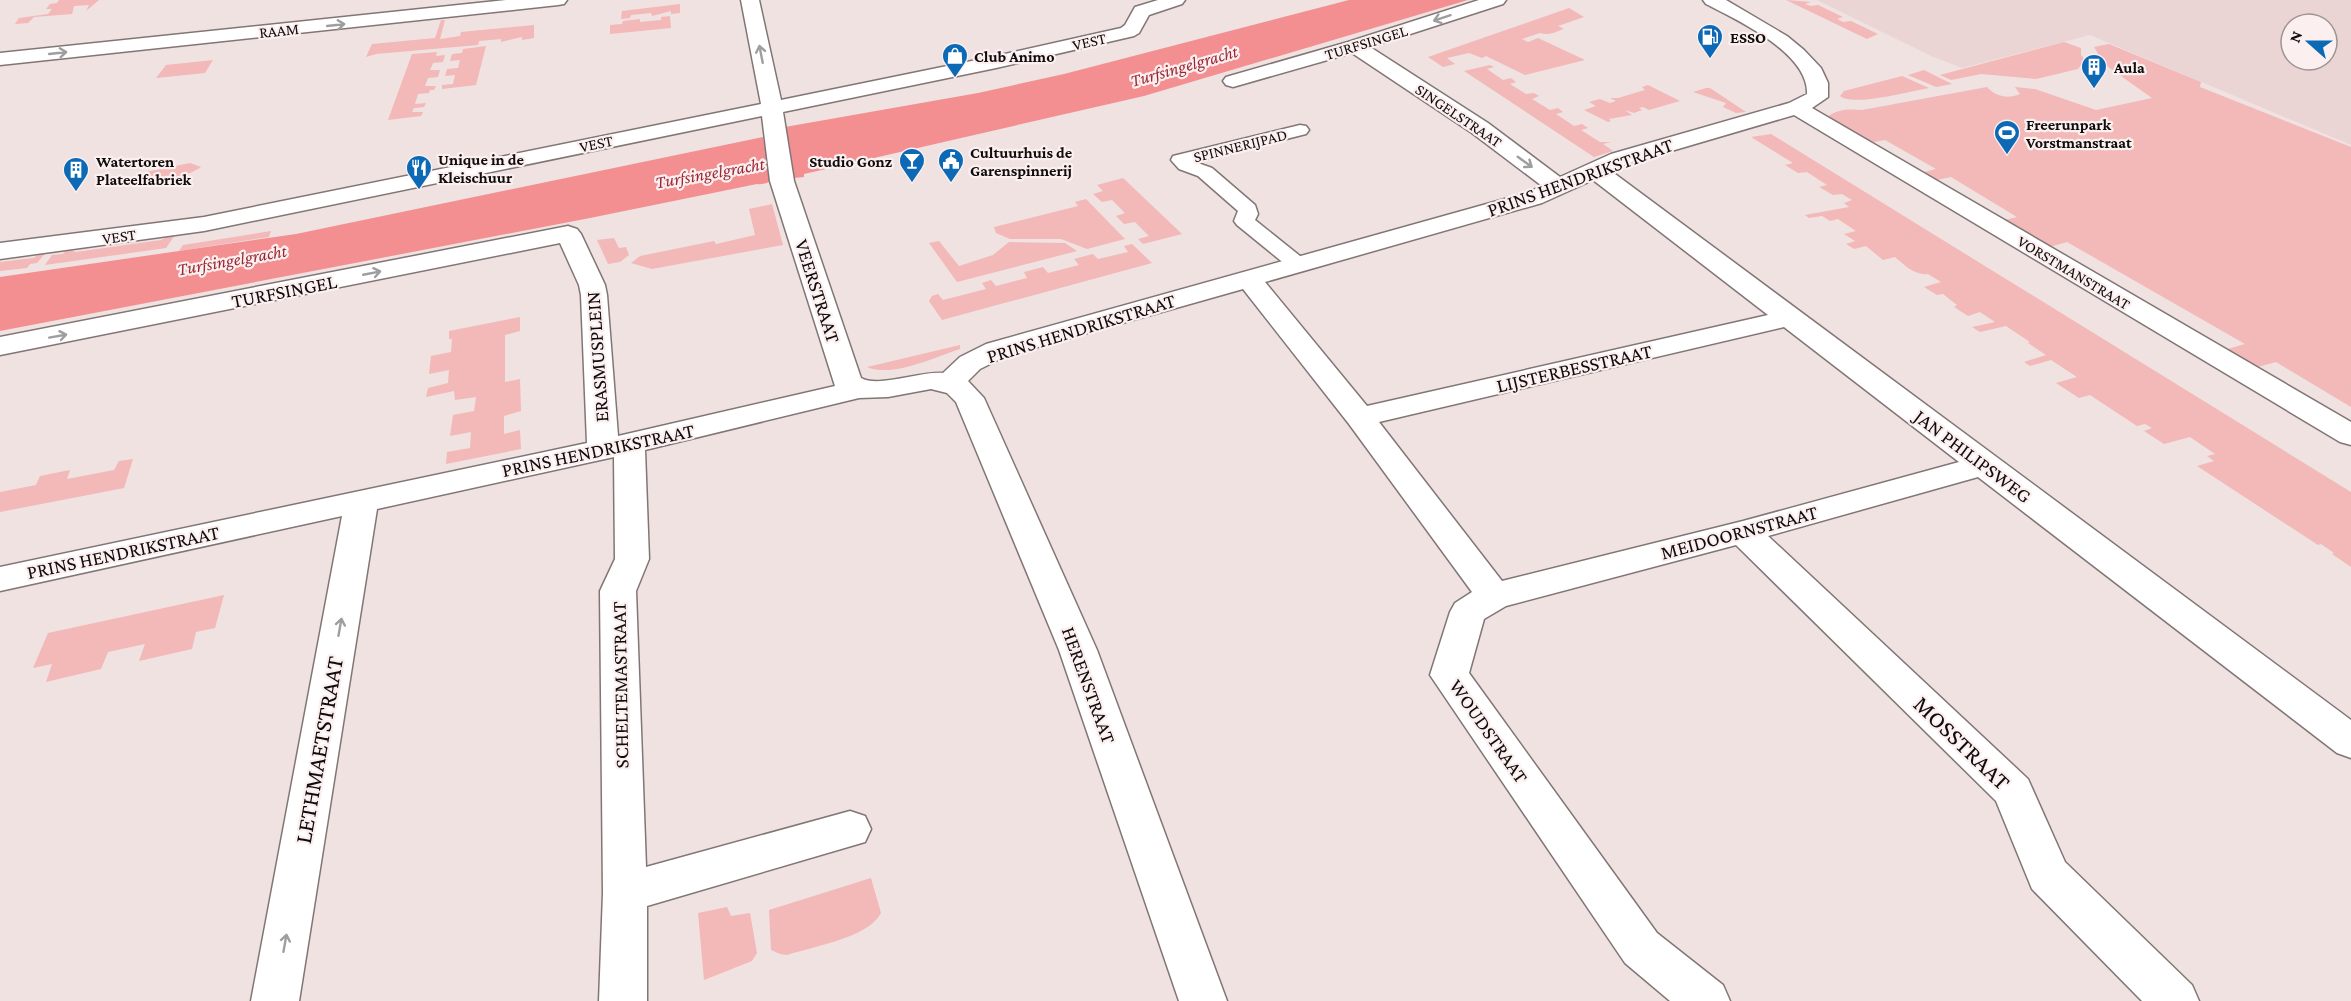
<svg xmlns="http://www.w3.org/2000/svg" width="2351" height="1001" font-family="'Crimson Pro',serif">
<rect width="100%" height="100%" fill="#efe2e1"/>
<path fill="#ebd5d4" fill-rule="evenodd" d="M1817,0H2351V145L2090,35L1962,68L1931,56ZM2291,24H2327V60H2291Z"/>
<g fill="#f3b8b8">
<polygon points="59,0 99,0 86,11 89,5 74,6 72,14 34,17 28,23 15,24 19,18 48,14 52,9 46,9 50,4 57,3"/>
<polygon points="1786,0 1811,2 1805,4 1811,6 1818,5 1843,17 1837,19 1843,22 1851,21 1878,34 1867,39"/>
<polygon points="680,4 680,13 671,14 671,11 652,16 651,13 631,15 630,18 621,19 622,11"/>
<path d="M1569,8L1584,17L1558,26L1564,29C1555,32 1549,36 1540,33L1522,39L1528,42L1538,38L1585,60L1525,75L1486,56L1482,58L1469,53L1447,58L1455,64L1443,67L1428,57Z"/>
<polygon points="670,16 671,28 610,34 610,25 622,24 623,21 640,19 640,22 661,20 661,17"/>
<polygon points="441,20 445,20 440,39 460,36 461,32 534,25 534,38 522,40 522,37 501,42 501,39 479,41 478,45 376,54 366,57 372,44 435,38"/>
<polygon points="2064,42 2081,48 2081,55 2085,60 2078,69 2036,79 1981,74 1951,80 1940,75"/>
<path d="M2109,44L2201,82L2200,87L2351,147V407L2276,362L2254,368L2224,350L2245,344L2067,242L2046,248L2001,221L2017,217L1951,177L1932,181L1920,173L1936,169L1885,140L1869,143L1826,118C1837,109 1848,109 1862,110L1987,87C1996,97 2008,99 2020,94L2015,87L2035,89L2096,110L2152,98L2104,64L2094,47Z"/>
<polygon points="486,46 476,85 442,89 442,85 453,84 455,75 445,76 447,69 458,68 460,60 450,61 452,54 462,53 463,49"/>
<polygon points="437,52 436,56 445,55 443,62 433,63 430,70 440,70 438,77 428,78 425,86 436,86 434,90 430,90 429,93 418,94 415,104 426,103 424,107 414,108 412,112 423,112 421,116 388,120 412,54"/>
<polygon points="213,60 205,73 156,78 166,65"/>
<polygon points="1490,65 1494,67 1487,69 1503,80 1511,78 1516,82 1510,84 1526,94 1534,93 1539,96 1532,99 1550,110 1558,108 1563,112 1556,114 1574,126 1582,124 1588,128 1581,130 1600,142 1611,142 1603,144 1613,151 1594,157 1464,71"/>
<polygon points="1924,70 1952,84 1936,87 1908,75"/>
<path d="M1902,76L1929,88C1911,91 1853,107 1840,96L1844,91Z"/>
<polygon points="1648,85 1680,101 1649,110 1643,107 1639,108 1642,110 1634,113 1625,110 1632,115 1609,119 1611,121 1608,122 1584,110 1596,106 1589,102 1600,99 1610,103 1616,101 1610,98 1618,98 1645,90 1642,87"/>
<polygon points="1706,88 1710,88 1746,112 1736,113 1723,107 1726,103 1693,92"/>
<path d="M1771,134L2351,492V567L2332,554L2334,553L2321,544L2318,545L2197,466L2214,461L2207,456L2215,454L2190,437L2164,444L2144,431L2152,428L2145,424L2137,426L2090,395L2079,398L2056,383L2077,377L2051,360L2030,366L2024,362L2046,355L2028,343L2030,342L2006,326L1980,332L1972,327L1995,322L1980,312L1968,316L1954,307L1957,305L1943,294L1937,295L1924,287L1941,282L1928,274C1916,276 1904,265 1895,257L1883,260L1866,246L1854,249L1846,244L1855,241L1844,234L1856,231L1838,219L1830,221L1822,216L1809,218L1805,215L1849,207L1844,203L1852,200L1842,194L1833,195L1819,187L1827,185L1807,172L1798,173L1785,165L1793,163L1751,137Z"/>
<path d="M190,163L201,167C188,177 130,193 117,183L146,172Z"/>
<polygon points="1123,178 1182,234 1143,244 1138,239 1149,236 1135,222 1124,224 1116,216 1125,213 1112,200 1102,202 1093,194 1103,191 1097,185"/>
<polygon points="1086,199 1125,239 1087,249 1061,239 1010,239 996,233 994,227 1078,206 1075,202"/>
<polygon points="772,204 783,245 652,269 631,263 640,256 714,241 716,244 755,235 749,209"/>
<polygon points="271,231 269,237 179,251 183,245"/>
<polygon points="177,232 166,248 45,265 52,255 63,254 67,249 76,252 161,240"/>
<polygon points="614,238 619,248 626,247 629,255 620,262 608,264 597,240"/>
<polygon points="939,241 959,266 993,255 1009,242 1065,243 1077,251 957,282 929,243"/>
<polygon points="1132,244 1152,263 942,320 929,301 932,296 938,294 943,300 986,289 982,283 991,280 996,286 1027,278 1024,272 1043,267 1048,273 1079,265 1074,259 1093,254 1098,259 1128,252 1124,246"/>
<polygon points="48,250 37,263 30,264 27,268 0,271 0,262 33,258"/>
<polygon points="520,317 520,331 505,335 505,382 520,379 521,411 504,416 504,434 520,430 521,449 446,464 447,452 470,448 471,432 450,436 453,415 474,411 476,397 455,400 454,391 426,397 428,388 448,383 449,370 429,374 431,356 451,352 452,339 449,339 449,331"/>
<path d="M960,345V349C935,357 893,378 867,367Z"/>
<polygon points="133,459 124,488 0,512 0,492 36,485 40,476 70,470 67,479 114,470 119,461"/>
<polygon points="224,595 215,628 196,632 192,649 139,661 145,644 108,652 101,669 46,682 52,664 33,668 48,633"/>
<path d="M871,878L881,913C868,938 814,946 787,955L780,954L771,950L769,910Z"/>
<polygon points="727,907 731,916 750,913 757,953 752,961 704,980 698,913"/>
</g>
<path fill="#f38f91" d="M1349,0H1468L1144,96L804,174V177L794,178L790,165C780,173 771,186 757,184L590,218L0,331V277L296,234L763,137L765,148L787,145L785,127L978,93L1064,74Z"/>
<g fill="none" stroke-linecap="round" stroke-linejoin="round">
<defs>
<polygon id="pedestrian" points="1300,125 1306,126 1309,130 1306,134 1195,162 1212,168 1255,205 1258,214 1255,220 1310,264 1307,269 1299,270 1291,269 1237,225 1234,221 1238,211 1198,176 1179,169 1171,160 1173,156"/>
<g id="minor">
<polygon points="506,0 567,0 564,4 558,5 0,65 0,53"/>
<path d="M741,0H759L781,100L996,56L1121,28L1125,25L1135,7L1158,0H1185L1182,4L1149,15L1139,33L1134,36L996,68L783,112L794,181L861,378C879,388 920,371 943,373L960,357L986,344L1526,193L1542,186L1472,133L1352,53L1233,87L1226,85L1223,81L1226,77L1348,42L1479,0H1506L1503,4L1370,47L1488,123L1560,177L1611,154L1789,103L1807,94C1809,53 1737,20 1706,4L1703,0H1726L1787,36L1804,50L1821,68L1828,83V97L1812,108L2351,422V445L2340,442L1794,115L1627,164L1611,171L2351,720V758L2337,753L1978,477L1768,536L2028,779L2065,862L2192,985L2199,1001H2142L2032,889L1996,801L1736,545L1506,606L1484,619L1469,673L1657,933L1723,985L1730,1001H1670L1625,963L1430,675L1450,612L1455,603L1472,592L1349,424L1243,289L1006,356L980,369L968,381L984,398L1097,650L1227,1001H1179L1059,650L956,402L947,393L931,389L888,397L859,398L645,450L649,559L636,591L646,867L850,811L865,816L871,829L865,842L647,906V1001H599L603,893L600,591L615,559L614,457L377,509L299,1001H251L342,516L0,591V567L587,443L581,295L579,285L560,243L0,355V337L568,226L577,229L581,234L605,285L607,295L618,436L835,386L770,181L762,116L204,231L0,259V243L204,217L761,104ZM1593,180L1768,315L1367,406L1265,282L1542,203ZM1784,327L1959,462L1743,521L1502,581L1379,422Z"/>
</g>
</defs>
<use href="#pedestrian" stroke="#817675" stroke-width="3"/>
<use href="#minor" stroke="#817675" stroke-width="3"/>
<use href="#pedestrian" fill="#fff" fill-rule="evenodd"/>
<use href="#minor" fill="#fff" fill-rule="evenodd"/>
</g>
<defs><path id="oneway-shaft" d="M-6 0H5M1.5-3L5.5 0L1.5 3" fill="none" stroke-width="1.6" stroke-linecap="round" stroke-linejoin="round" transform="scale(1.5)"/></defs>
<g stroke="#9f9e9e">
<use href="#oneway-shaft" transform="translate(1442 18) rotate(162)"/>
<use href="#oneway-shaft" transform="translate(336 25) rotate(-6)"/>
<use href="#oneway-shaft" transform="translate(58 53) rotate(-6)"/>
<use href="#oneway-shaft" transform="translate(761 54) rotate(-101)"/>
<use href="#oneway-shaft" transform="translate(1525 162) rotate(36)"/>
<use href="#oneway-shaft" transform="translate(372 273) rotate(-11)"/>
<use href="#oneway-shaft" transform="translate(58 336) rotate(-10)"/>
<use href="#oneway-shaft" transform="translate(340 627) rotate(-80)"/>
<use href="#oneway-shaft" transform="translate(285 943) rotate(-80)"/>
</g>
<defs>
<symbol id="fuel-pin" viewBox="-11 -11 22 30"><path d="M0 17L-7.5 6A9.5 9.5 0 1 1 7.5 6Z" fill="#0b69b6" stroke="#fcefef"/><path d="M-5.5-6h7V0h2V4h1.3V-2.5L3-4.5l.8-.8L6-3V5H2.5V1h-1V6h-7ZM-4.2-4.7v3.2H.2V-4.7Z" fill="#fff"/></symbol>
<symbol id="shop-pin" viewBox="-11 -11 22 30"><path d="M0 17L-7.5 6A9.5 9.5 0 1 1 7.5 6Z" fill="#0b69b6" stroke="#fcefef"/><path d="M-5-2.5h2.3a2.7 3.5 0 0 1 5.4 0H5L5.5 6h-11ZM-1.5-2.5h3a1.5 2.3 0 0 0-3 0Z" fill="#fff"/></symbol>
<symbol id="building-pin" viewBox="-11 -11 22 30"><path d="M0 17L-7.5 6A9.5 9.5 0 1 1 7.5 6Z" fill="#0b69b6" stroke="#fcefef"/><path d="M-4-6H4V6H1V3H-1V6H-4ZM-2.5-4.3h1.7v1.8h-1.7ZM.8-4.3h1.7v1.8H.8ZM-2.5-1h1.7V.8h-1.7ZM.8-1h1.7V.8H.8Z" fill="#fff"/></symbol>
<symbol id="stadium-pin" viewBox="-11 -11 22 30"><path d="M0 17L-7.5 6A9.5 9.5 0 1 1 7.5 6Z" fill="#0b69b6" stroke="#fcefef"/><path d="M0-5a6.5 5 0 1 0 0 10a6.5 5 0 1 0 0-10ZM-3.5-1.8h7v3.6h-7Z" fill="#fff"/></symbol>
<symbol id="bar-pin" viewBox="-11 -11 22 30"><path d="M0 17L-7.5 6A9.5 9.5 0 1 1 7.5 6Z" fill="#0b69b6" stroke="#fcefef"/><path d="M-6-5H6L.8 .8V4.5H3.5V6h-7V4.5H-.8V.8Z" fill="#fff"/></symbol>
<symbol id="civic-pin" viewBox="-11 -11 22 30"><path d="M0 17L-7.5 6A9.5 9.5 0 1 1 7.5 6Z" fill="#0b69b6" stroke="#fcefef"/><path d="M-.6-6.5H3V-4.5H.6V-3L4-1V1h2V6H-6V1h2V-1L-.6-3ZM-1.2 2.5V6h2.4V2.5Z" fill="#fff"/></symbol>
<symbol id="restaurant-pin" viewBox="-11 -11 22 30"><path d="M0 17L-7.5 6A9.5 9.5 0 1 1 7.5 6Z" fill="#0b69b6" stroke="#fcefef"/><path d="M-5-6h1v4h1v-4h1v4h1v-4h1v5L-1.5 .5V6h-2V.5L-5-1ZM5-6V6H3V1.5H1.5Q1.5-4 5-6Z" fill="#fff"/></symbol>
</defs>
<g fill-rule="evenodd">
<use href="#fuel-pin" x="1695" y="22" width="30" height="40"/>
<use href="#shop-pin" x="940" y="41" width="30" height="40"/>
<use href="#building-pin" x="2079" y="52" width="30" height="40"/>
<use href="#stadium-pin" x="1992" y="118" width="30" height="40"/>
<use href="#bar-pin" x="897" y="146" width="30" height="40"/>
<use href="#civic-pin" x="936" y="146" width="30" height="40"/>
<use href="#restaurant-pin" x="404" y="153" width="30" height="40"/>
<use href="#building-pin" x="61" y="155" width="30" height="40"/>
</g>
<g text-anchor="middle" stroke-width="4.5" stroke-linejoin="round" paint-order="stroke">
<g font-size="16" fill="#100c0c" stroke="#fcefef">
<text transform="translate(279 30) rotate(-6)" y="6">RAAM</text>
<text transform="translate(1089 41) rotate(-13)" y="6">VEST</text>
<text transform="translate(1366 42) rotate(-17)" y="6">TURFSINGEL</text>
<text transform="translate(1459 115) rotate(34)" y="6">SINGELSTRAAT</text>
<text transform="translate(596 143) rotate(-12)" y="6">VEST</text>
<text transform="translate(1240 145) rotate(-14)" y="6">SPINNERIJPAD</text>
<text transform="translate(119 236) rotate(-8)" y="6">VEST</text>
<text transform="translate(2074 272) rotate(31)" y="6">VORSTMANSTRAAT</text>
</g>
<g font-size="16" font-weight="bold" fill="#100c0c" stroke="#fcefef" text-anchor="start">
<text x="1730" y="43">ESSO</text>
<text x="974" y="62">Club Animo</text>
<text x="2114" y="73">Aula</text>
<text x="2026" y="130">Freerunpark<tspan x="2026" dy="18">Vorstmanstraat</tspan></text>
<text x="970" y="158">Cultuurhuis de<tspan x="970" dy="18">Garenspinnerij</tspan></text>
<text x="438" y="165">Unique in de<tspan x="438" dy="18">Kleischuur</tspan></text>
<text x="96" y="167">Watertoren<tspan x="96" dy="18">Plateelfabriek</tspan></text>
<text x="892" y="167" text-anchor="end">Studio Gonz</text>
</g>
<g font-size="18" font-style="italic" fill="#9a2634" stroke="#fcefef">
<text transform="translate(1184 66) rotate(-16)" y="6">Turfsingelgracht</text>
<text transform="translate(710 173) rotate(-10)" y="6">Turfsingelgracht</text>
<text transform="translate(232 260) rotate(-10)" y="6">Turfsingelgracht</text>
</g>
<g font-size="20" fill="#100c0c" stroke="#fcefef">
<text transform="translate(1580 177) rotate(-20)" y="7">PRINS HENDRIKSTRAAT</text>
<text transform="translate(284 291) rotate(-11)" y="7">TURFSINGEL</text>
<text transform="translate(818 291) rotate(72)" y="7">VEERSTRAAT</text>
<text transform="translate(1081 328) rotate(-17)" y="7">PRINS HENDRIKSTRAAT</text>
<text transform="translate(597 357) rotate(-94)" y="7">ERASMUSPLEIN</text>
<text transform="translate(1574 368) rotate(-13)" y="7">LIJSTERBESSTRAAT</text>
<text transform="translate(598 450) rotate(-12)" y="7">PRINS HENDRIKSTRAAT</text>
<text transform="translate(1973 456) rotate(37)" y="7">JAN PHILIPSWEG</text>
<text transform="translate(1739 532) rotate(-15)" y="7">MEIDOORNSTRAAT</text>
<text transform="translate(123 552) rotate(-12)" y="7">PRINS HENDRIKSTRAAT</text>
<text transform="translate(620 685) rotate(-91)" y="7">SCHELTEMASTRAAT</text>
<text transform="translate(1089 685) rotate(70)" y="7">HERENSTRAAT</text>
<text transform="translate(1489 731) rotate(55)" y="7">WOUDSTRAAT</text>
</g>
<g font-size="24" fill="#100c0c" stroke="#fcefef">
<text transform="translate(1962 743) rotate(44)" y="8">MOSSTRAAT</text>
<text transform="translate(319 750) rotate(-80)" y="8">LETHMAETSTRAAT</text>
</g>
</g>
<g transform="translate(2309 42) rotate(291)"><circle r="28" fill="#fcefef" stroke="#9e9494" stroke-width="1.5"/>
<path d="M0-4.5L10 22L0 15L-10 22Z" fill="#0b69b6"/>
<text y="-9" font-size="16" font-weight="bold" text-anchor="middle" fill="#100c0c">N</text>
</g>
</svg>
